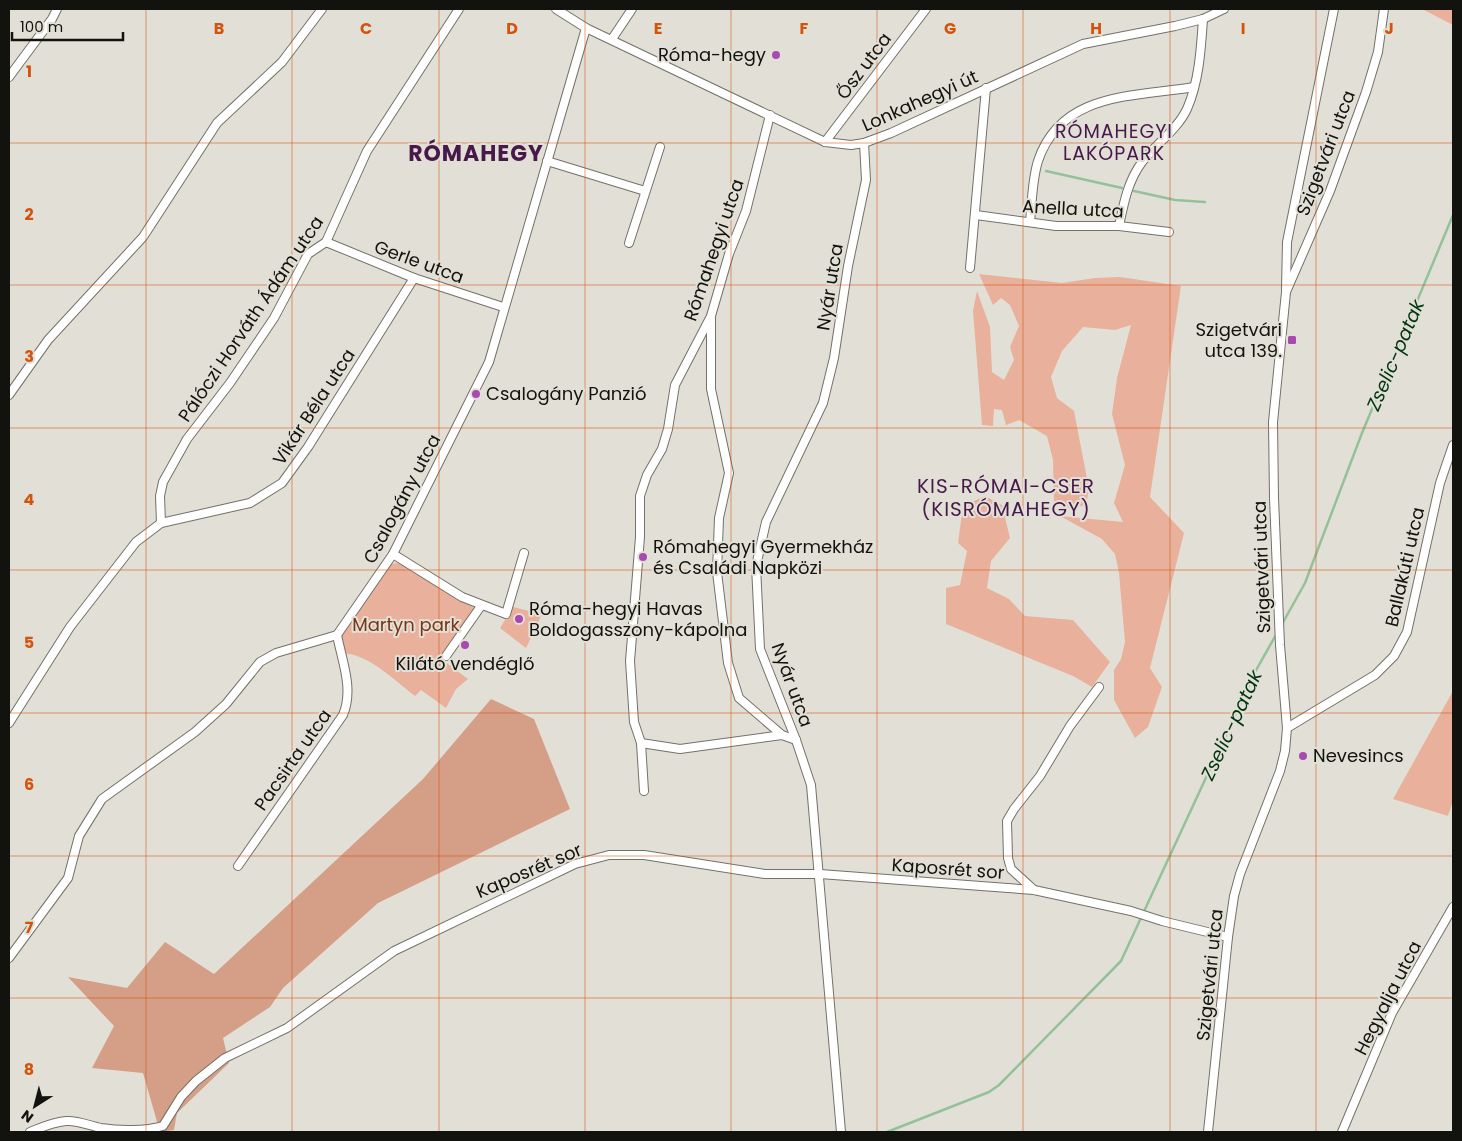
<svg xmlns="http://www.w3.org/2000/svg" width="1462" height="1141" font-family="Poppins,sans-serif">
<rect width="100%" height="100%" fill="#e2e0d6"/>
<g fill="#e9b19b">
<polygon points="1422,9 1453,9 1453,25"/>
<polygon points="979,274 1062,283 1095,278 1120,277 1181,286 1150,497 1184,533 1150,668 1162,687 1148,727 1135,738 1114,700 1114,670 1121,659 1125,642 1119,573 1115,554 1102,539 1060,516 1123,522 1114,503 1125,465 1112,414 1117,378 1131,325 1115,330 1083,327 1062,351 1051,377 1057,398 1074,411 1089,489 1086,505 1068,508 1054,504 1053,460 1047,436 1019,420 1006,425 1002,410 994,409 993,426 982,425 973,311 977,291 990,327 992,372 1004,380 1014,360 1010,347 1019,326 1010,305 1001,298 993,305"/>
<polygon points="985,496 1002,505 1010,538 991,561 987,588 1009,599 1025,616 1073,620 1110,662 1092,687 1073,676 946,624 946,588 960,585 967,551 958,543 963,506"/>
<path d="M399,563L476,609L440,658L468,679L456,689L446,708L421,690L415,696C394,680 369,654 342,653L341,635L391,564Z"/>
<polygon points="513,607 542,614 526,648 500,628"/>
<polygon points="1453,691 1453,801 1448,816 1393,799"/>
</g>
<polygon fill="#d59e87" points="491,699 534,719 570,809 378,903 283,988 270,1007 223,1038 229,1063 177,1113 174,1130 160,1132 143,1073 92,1068 114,1026 68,977 127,988 165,942 214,974 423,779"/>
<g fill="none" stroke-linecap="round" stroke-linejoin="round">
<g stroke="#94c199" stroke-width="2.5">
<polyline points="1046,171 1122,188"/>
<polyline points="1134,191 1175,200 1205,202"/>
<polyline points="1281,626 1305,583 1362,433 1453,215"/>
<polyline points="887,1132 989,1092 999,1085 1121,961 1255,672 1277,633"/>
</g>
<defs>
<g id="minor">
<polyline points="556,9 586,28 825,142 851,145 864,143 891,133 1083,44 1175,26 1203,19 1224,9"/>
<polyline points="612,39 632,9"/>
<polyline points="9,77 52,19 57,9"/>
<polyline points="770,115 746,211 729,254 711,316 675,385 668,429 662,449 647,475 640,496 640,537 630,661 634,722 641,743 680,749 782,735 796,740"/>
<polyline points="825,142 926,9"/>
<polyline points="547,161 645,191"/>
<polyline points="976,215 1056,226 1119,226 1169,232"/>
<path d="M1030,222C1032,203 1032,180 1038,161C1061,92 1133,97 1194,87"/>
<path d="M1119,226C1124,202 1128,181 1142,162C1156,144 1177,130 1187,109C1199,82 1201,49 1203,19"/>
<polyline points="326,242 414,278 503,307"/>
<polyline points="629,243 660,147"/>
<polyline points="970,268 986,88"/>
<polyline points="1286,289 1287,242 1334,9"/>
<polyline points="711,319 711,389 729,473 719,518 717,572 728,663 739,698 782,735"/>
<polyline points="9,395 48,340 143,237 217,123 282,62 322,9"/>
<polyline points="161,523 160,496 163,482 187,439 230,383 274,318 308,254 326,242 367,151 459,9"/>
<polyline points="393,554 462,597 506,614 524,553"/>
<polyline points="446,656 481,606"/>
<polyline points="9,723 70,627 136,542 161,523 250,503 282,483 308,447 414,278"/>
<polyline points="1287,728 1375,675 1394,656 1407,632 1440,483 1453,445"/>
<polyline points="641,743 644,791"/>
<path d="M238,866L343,715C354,689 342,661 337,635"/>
<polyline points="1034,890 1011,869 1008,858 1007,821 1014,809 1040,776 1070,726 1099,687"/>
<polyline points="9,958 68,878 79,836 102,799 195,732 226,704 260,662 276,653 337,635 393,554 489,362 586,28"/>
<path d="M30,1132C42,1127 53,1122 66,1121C78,1120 90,1126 101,1128C120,1131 145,1131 163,1126L181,1097L196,1081L225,1058L287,1028L394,951L575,864L609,855H644L765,874H820L1034,890L1131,911L1162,921L1228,937"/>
<polyline points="841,1132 811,785 796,740 760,649 756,566 766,522 823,403 834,358 848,266 866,180 864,143"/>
<polyline points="1208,1132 1228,937 1234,896 1240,874 1280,771 1285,751 1287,728 1280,645 1274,498 1273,422 1286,292 1330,191 1366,92 1378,52 1384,9"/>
<polyline points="1342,1132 1392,1013 1453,907"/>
</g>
</defs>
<use href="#minor" stroke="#737168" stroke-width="10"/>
<use href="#minor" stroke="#fff" stroke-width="8"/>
</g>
<path fill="none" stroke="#d3520c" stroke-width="1" stroke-opacity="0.55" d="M146,9V1132M292,9V1132M439,9V1132M585,9V1132M731,9V1132M877,9V1132M1023,9V1132M1170,9V1132M1316,9V1132M9,143H1453M9,285H1453M9,428H1453M9,570H1453M9,713H1453M9,856H1453M9,998H1453"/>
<g fill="#a848b0" stroke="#e2e0d6" stroke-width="2">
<circle cx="776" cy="55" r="5"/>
<rect x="1287" y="335" width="10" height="10" rx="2.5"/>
<circle cx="476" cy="394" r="5"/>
<circle cx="643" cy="557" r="5"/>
<circle cx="519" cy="619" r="5"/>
<circle cx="465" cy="645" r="5"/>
<circle cx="1303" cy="756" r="5"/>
</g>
<g text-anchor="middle" stroke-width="4" stroke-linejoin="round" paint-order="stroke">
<g font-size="18" fill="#12120e" stroke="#e2e0d6" text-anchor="start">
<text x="766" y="61" text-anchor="end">Róma-hegy</text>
<text x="1282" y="336" text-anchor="end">Szigetvári<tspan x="1282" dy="21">utca 139.</tspan></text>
<text x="486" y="400">Csalogány Panzió</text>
<text x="653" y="553">Rómahegyi Gyermekház<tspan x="653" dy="21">és Családi Napközi</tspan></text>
<text x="529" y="615">Róma-hegyi Havas<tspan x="529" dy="21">Boldogasszony-kápolna</tspan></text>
<text x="465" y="670" text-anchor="middle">Kilátó vendéglő</text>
<text x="1313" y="762">Nevesincs</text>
</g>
<g font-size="18" fill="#12120e" stroke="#e2e0d6">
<text transform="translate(864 66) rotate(-53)" y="6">Ősz utca</text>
<text transform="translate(920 101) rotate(-24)" y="6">Lonkahegyi út</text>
<text transform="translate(1326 153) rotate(-69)" y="6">Szigetvári utca</text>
<text transform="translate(1073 209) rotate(3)" y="6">Anella utca</text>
<text transform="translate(714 250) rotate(-71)" y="6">Rómahegyi utca</text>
<text transform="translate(419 262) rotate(20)" y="6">Gerle utca</text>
<text transform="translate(830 287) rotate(-81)" y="6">Nyár utca</text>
<text transform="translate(251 319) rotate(-56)" y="6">Pálóczi Horváth Ádám utca</text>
<text transform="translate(314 407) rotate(-57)" y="6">Vikár Béla utca</text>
<text transform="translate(402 499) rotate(-62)" y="6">Csalogány utca</text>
<text transform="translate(1262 567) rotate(-92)" y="6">Szigetvári utca</text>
<text transform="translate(1405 567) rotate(-77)" y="6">Ballakúti utca</text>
<text transform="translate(792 685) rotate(70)" y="6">Nyár utca</text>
<text transform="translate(293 760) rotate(-55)" y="6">Pacsirta utca</text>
<text transform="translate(948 869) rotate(4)" y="6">Kaposrét sor</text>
<text transform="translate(529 871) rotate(-23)" y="6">Kaposrét sor</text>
<text transform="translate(1210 975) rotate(-84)" y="6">Szigetvári utca</text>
<text transform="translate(1388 998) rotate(-63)" y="6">Hegyalja utca</text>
</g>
<g font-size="18" fill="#783515" stroke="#e2e0d6">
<text x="406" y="631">Martyn park</text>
</g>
<g font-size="19" letter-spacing="1" fill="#47184a" stroke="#e2e0d6">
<text x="1114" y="138">RÓMAHEGYI<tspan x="1114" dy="22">LAKÓPARK</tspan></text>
</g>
<g font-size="19" font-style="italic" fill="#00350f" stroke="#e2e0d6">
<text transform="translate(1395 355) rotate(-67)" y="7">Zselic-patak</text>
<text transform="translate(1231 725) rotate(-65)" y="7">Zselic-patak</text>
</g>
<g font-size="20" letter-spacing="1" fill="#47184a" stroke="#e2e0d6">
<text x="1006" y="493">KIS-RÓMAI-CSER<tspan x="1006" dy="23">(KISRÓMAHEGY)</tspan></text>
</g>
<g font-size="22" font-weight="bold" letter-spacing="1" fill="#47184a" stroke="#e2e0d6">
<text x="476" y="161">RÓMAHEGY</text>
</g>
</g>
<g font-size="16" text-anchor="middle" font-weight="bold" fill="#d3520c" stroke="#e2e0d6" stroke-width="4" stroke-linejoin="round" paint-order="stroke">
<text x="219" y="34">B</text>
<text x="366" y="34">C</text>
<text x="512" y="34">D</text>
<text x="658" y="34">E</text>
<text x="804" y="34">F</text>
<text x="950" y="34">G</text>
<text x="1096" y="34">H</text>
<text x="1243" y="34">I</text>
<text x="1389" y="34">J</text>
<text x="29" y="77">1</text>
<text x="29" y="220">2</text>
<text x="29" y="362">3</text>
<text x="29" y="505">4</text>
<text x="29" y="648">5</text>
<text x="29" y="790">6</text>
<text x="29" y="933">7</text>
<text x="29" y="1075">8</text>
</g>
<rect width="1462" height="1141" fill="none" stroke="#12120e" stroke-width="20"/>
<g transform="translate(35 1106) rotate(216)" stroke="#e2e0d6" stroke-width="4" paint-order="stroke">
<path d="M0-4L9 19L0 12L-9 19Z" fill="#12120e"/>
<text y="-8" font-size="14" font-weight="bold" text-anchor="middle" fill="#12120e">N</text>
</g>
<path d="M12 32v8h111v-8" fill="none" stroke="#12120e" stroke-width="2.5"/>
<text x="20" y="32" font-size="15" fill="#12120e" stroke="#e2e0d6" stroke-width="4" paint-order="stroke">100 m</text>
</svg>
